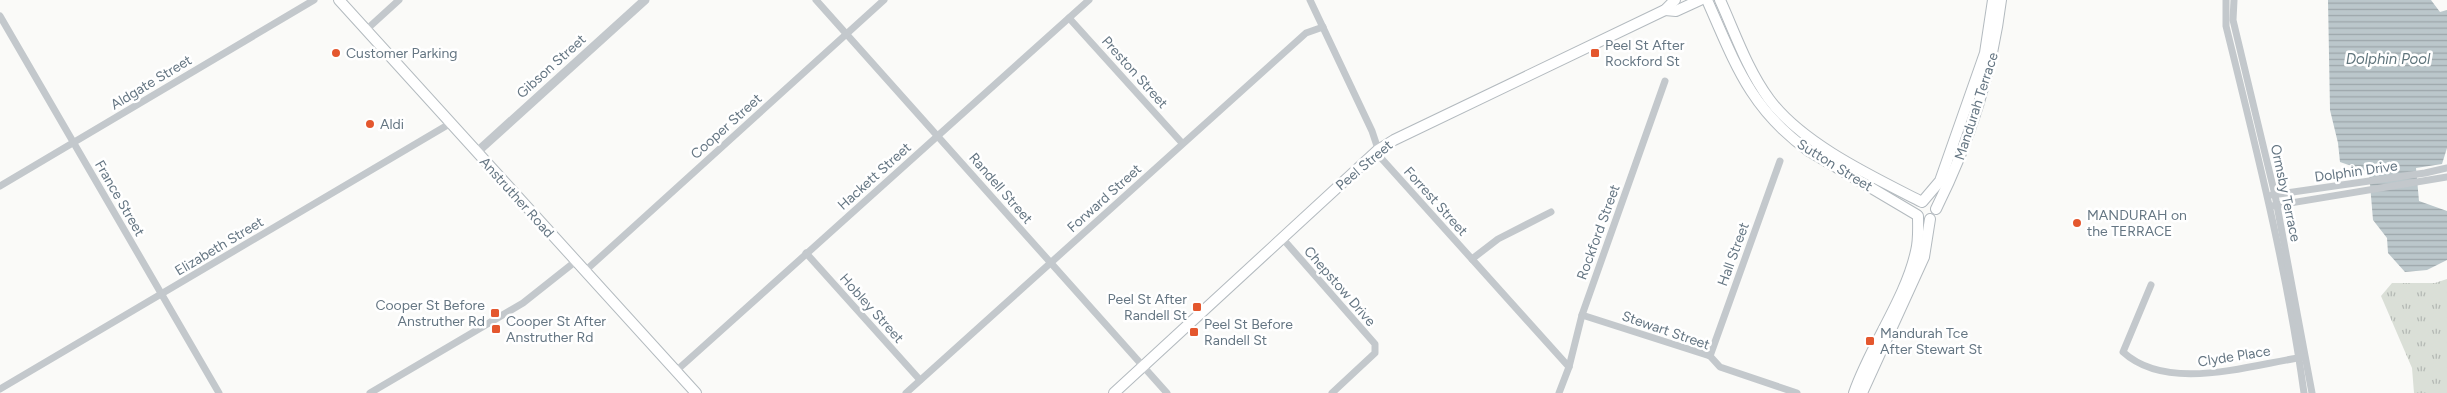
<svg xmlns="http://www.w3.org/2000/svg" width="2447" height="393" font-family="Figtree,sans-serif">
<defs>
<pattern id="grass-tufts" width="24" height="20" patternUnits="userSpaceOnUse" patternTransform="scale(1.25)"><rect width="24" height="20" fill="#dadfd7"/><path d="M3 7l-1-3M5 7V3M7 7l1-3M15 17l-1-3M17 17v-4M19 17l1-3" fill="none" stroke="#b4b9b4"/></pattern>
<pattern id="water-rules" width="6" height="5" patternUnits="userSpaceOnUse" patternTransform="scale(1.25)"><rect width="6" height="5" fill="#bbc7cb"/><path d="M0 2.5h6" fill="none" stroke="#9ca6aa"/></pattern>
</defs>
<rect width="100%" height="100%" fill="#fafaf8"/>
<polygon fill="url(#grass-tufts)" points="2447,279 2447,393 2414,393 2412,368 2381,296 2392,283 2435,283"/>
<polygon fill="url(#water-rules)" points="2328,0 2431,0 2440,12 2447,10 2447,148 2442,164 2416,168 2419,201 2447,211 2447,260 2427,270 2405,272 2388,253 2387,238 2373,220 2369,172 2340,162 2338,143 2330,110"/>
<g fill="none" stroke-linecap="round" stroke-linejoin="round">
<defs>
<g id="secondary">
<polyline points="339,0 696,393"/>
<path d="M1707,0C1735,63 1750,109 1809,151L1917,215"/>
<path d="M1720,0C1735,33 1747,69 1769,99C1802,144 1873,177 1922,202"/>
<polyline points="1665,10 1676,11 1700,0"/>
<polyline points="1923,201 1940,181 1985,53 1993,0"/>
<path d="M1936,209C1969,143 1992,73 2001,0"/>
<polyline points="1114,393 1378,150 1394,140 1665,10 1675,0"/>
<path d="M1854,393C1870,346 1906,298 1916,251C1919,240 1918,228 1918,216"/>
<polyline points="1862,393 1924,257 1930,219"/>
</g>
</defs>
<use href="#secondary" stroke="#b3babf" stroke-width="12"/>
<g stroke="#c3c8cc" stroke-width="7">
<polyline points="816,0 1167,393"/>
<polyline points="1310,0 1372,131 1381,158 1569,367"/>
<path d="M2226,0V26C2256,148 2287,269 2304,393"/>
<polyline points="2234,0 2233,20 2275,195 2312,393"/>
<polyline points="0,16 219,393"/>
<polyline points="1069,18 1182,143"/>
<polyline points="366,30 399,0"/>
<polyline points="0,186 314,0"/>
<polyline points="2272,195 2425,173 2447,168"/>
<polyline points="2272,206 2447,177"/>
<polyline points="1283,239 1375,344 1375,353 1332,393"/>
<polyline points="806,253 920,380"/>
<polyline points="1472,259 1498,239 1551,212"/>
<polyline points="585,271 884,0"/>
<path d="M2151,285L2123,352C2168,393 2249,365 2304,357"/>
<polyline points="1582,315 1710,356 1720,367 1797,393"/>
<polyline points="1710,356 1780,161"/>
<polyline points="676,371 1089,0"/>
<polyline points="0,389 451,123"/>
<polyline points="370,393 523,303 576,261"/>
<polyline points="906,393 1306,33 1323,27"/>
<polyline points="1559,393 1569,367 1582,315 1665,81"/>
</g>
<polyline stroke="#c3c8cc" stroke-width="9" points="477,152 645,0"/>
<use href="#secondary" stroke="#fff" stroke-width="10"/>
</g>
<g fill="#e4572e" stroke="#fff" stroke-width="2">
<circle cx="336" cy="53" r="5"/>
<rect x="1590" y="48" width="10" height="10" rx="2.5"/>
<circle cx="370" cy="124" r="5"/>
<circle cx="2077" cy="223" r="5"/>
<rect x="1192" y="302" width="10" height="10" rx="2.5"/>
<rect x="490" y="308" width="10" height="10" rx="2.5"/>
<rect x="491" y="324" width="10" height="10" rx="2.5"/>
<rect x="1189" y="327" width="10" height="10" rx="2.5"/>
<rect x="1865" y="336" width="10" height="10" rx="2.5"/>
</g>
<g text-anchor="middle" stroke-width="5" stroke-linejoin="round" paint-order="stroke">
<g font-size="14" fill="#657683" stroke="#fff" text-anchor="start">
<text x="1605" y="50">Peel St After<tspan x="1605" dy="16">Rockford St</tspan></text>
<text x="346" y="58">Customer Parking</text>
<text x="380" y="129">Aldi</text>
<text x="2087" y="220">MANDURAH on<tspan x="2087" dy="16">the TERRACE</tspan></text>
<text x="1187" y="304" text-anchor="end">Peel St After<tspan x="1187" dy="16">Randell St</tspan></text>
<text x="485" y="310" text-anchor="end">Cooper St Before<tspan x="485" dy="16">Anstruther Rd</tspan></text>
<text x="506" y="326">Cooper St After<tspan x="506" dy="16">Anstruther Rd</tspan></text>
<text x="1204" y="329">Peel St Before<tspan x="1204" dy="16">Randell St</tspan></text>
<text x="1880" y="338">Mandurah Tce<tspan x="1880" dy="16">After Stewart St</tspan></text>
</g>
<g font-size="14" fill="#657683" stroke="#fff">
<text transform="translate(551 66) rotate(-42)" y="5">Gibson Street</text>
<text transform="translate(1135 72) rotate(48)" y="5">Preston Street</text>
<text transform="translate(151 82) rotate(-31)" y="5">Aldgate Street</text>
<text transform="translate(1976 106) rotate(-72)" y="5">Mandurah Terrace</text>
<text transform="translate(726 126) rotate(-42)" y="5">Cooper Street</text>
<text transform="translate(1364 165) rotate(-40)" y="5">Peel Street</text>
<text transform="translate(1835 165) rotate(32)" y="5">Sutton Street</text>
<text transform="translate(2356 171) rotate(-8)" y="5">Dolphin Drive</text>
<text transform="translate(874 176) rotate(-42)" y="5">Hackett Street</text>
<text transform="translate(1001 188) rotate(49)" y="5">Randell Street</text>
<text transform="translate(2286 193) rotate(78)" y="5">Ormsby Terrace</text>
<text transform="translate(517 197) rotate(48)" y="5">Anstruther Road</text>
<text transform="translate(120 198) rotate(60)" y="5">France Street</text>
<text transform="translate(1104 198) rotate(-42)" y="5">Forward Street</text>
<text transform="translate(1436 201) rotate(48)" y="5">Forrest Street</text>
<text transform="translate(1598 232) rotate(-70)" y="5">Rockford Street</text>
<text transform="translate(219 246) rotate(-31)" y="5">Elizabeth Street</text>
<text transform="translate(1733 254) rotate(-70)" y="5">Hall Street</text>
<text transform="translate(1340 286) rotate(49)" y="5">Chepstow Drive</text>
<text transform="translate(872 308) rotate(48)" y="5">Hobley Street</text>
<text transform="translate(1666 330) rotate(19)" y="5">Stewart Street</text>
<text transform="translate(2234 356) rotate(-9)" y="5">Clyde Place</text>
</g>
<g font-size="15" font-style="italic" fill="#60757c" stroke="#fff">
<text x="2388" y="64">Dolphin Pool</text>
</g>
</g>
</svg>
